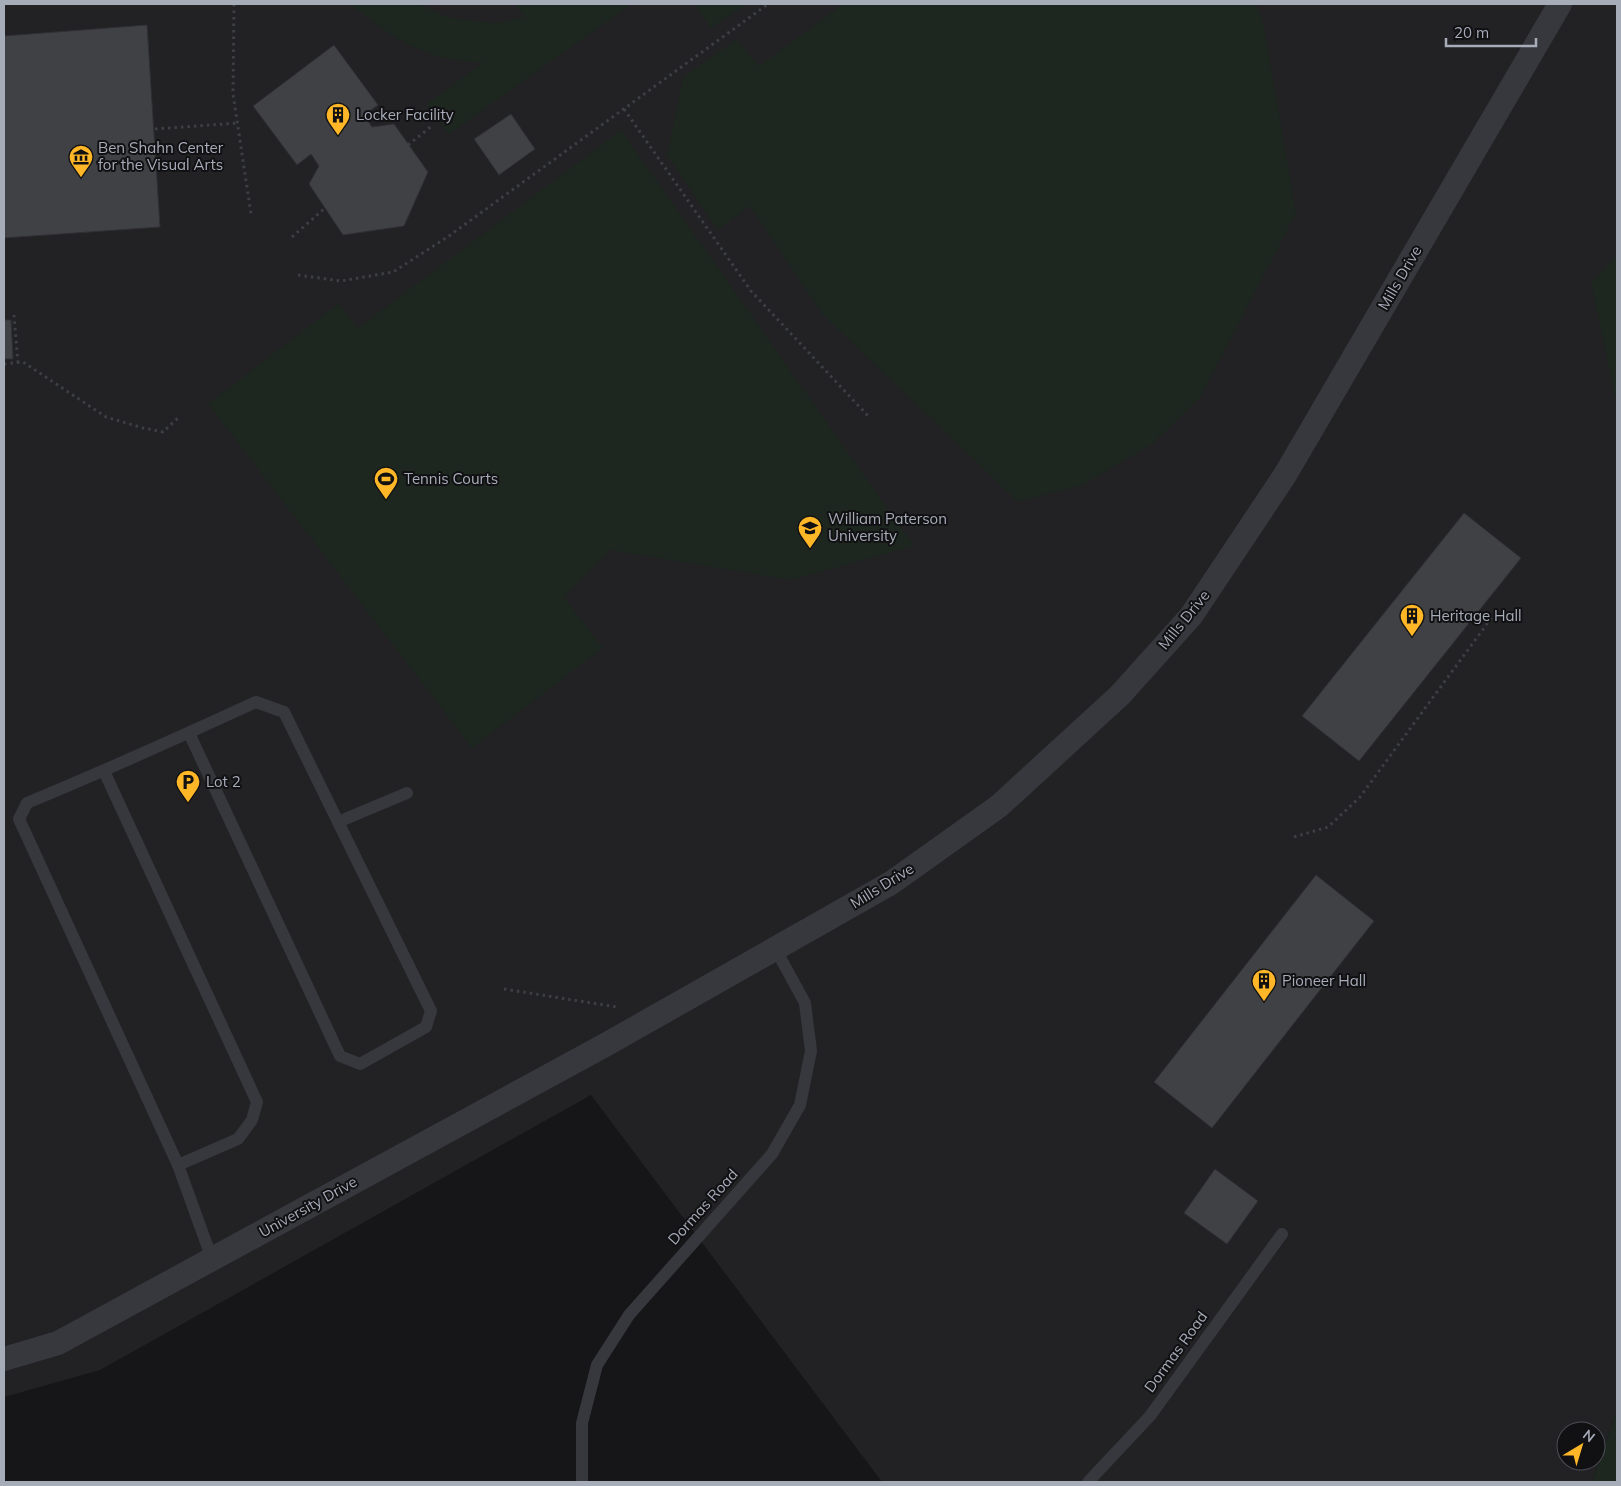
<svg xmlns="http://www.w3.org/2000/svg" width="1621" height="1486" font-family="Mulish,sans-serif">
<rect width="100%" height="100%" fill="#161618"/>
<path fill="#222225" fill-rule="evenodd" d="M4,4H1617V1411L1592,1482H882L591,1095L100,1370L4,1397ZM1566,1431H1596V1461H1566Z"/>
<g fill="#1d261f">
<path d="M351,4H418L445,16L466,20L496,23L524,17L515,4H632L449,134L426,104L483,63C468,61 454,61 440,57C406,47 377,27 351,4Z"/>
<polygon points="694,4 746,4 711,28"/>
<polygon points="843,4 1255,4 1263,20 1296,213 1200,398 1151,445 1083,485 1018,502 823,315 750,206 718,230 667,155 683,77 737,39 759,66"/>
<polygon points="621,130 914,546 791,580 610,550 564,597 603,648 472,748 208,404 339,303 358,328"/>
<polygon points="1617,255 1617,397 1615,397 1591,283"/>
<polygon points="1617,1411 1617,1482 1592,1482"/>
</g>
<g fill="#404145" stroke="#303034">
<polygon points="147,25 160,227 4,238 4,36"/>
<polygon points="334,45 378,105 364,115 372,127 394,124 428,172 404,226 343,235 309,184 319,166 311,154 297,165 253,106"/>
<polygon points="511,114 535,149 499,175 474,139"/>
<polygon points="4,320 11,320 13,359 4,359"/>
<polygon points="1464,513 1521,558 1359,761 1302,716"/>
<polygon points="1316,875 1374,921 1212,1128 1154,1082"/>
<polygon points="1215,1169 1258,1201 1227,1244 1184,1213"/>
</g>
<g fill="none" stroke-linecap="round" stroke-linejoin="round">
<g stroke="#3c3f44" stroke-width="3" stroke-dasharray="2.5 4" stroke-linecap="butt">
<polyline points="234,4 233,94 251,214"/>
<polyline points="624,109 751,291 870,418"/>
<polyline points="155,129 238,123"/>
<polyline points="408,145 433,125"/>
<polyline points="292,237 325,208"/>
<polyline points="298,275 341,281 393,272 449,236 768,4"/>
<polyline points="14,315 18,363"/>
<polyline points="4,364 23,362 106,417 143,428 163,432 179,417"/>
<polyline points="1294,837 1328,827 1360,797 1492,617"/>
<polyline points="504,989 617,1007"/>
</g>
<g stroke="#37383d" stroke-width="12">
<path d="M189,733L340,1056L360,1064L426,1027L431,1011L284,712L256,702C180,737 104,771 27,803L19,819L178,1165L212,1259"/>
<polyline points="104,771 257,1102 252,1120 238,1139 178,1165"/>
<polyline points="338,822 407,793"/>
<polyline points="582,1482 582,1423 597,1365 629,1315 772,1154 800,1105 811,1051 805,1003 775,948"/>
<polyline points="1088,1482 1150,1416 1282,1234"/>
</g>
<polyline stroke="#37383d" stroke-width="24" points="4,1359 58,1343 607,1044 891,883 999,806 1120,695 1191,616 1285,475 1560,4"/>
</g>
<defs>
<symbol id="building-pin" viewBox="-11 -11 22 30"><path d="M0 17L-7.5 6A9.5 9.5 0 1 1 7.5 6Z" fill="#ffb727" stroke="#111113"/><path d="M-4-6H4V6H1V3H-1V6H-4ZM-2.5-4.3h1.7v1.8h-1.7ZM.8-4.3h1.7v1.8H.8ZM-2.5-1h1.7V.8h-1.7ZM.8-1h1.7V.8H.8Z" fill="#111"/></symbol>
<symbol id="museum-pin" viewBox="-11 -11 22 30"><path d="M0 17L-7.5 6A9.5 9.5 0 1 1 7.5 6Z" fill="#ffb727" stroke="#111113"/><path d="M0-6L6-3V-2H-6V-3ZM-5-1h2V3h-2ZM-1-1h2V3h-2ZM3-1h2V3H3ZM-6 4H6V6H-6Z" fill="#111"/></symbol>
<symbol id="stadium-pin" viewBox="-11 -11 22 30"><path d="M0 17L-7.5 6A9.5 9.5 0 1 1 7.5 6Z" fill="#ffb727" stroke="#111113"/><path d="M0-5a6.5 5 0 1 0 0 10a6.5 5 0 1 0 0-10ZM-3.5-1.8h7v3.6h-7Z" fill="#111"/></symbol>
<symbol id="university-pin" viewBox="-11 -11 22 30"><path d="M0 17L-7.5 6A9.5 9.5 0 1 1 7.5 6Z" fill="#ffb727" stroke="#111113"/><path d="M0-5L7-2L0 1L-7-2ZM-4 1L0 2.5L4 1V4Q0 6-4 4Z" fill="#111"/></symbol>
<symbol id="parking-pin" viewBox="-11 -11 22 30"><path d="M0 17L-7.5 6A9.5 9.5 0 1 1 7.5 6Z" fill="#ffb727" stroke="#111113"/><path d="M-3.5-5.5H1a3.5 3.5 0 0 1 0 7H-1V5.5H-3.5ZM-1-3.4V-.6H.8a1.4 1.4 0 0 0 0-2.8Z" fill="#111"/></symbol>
</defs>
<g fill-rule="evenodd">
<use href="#building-pin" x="324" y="101" width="28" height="38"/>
<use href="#museum-pin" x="67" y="143" width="28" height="38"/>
<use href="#stadium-pin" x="372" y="465" width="28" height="38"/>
<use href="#university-pin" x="796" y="514" width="28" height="38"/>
<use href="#building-pin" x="1398" y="602" width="28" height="38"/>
<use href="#parking-pin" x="174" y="768" width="28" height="38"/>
<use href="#building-pin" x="1250" y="967" width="28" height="38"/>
</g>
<g text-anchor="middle" stroke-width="4" stroke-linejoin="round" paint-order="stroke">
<g font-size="15" fill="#a7acb9" stroke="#111113" text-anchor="start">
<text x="356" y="120">Locker Facility</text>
<text x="98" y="153">Ben Shahn Center<tspan x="98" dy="17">for the Visual Arts</tspan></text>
<text x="404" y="484">Tennis Courts</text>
<text x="828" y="524">William Paterson<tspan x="828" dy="17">University</tspan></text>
<text x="1430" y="621">Heritage Hall</text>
<text x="206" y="787">Lot 2</text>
<text x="1282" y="986">Pioneer Hall</text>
</g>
<g font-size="15" fill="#a7acb9" stroke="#111113">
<text transform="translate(1400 278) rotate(-60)" y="5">Mills Drive</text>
<text transform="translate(1184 620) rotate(-51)" y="5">Mills Drive</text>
<text transform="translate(882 886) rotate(-32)" y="5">Mills Drive</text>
<text transform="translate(308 1207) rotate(-29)" y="5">University Drive</text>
<text transform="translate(703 1207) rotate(-48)" y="5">Dormas Road</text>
<text transform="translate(1176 1352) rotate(-54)" y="5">Dormas Road</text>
</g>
</g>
<rect width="1621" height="1486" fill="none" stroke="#a7acb9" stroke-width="10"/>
<g transform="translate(1581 1446) rotate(38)"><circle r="24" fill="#111113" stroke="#4d4f55"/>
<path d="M0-4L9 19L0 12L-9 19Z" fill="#ffb727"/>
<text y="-8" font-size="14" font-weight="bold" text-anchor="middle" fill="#a7acb9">N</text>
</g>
<path d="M1446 38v8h90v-8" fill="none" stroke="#a7acb9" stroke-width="2.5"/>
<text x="1454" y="38" font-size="15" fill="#a7acb9" stroke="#111113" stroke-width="4" paint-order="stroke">20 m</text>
</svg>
